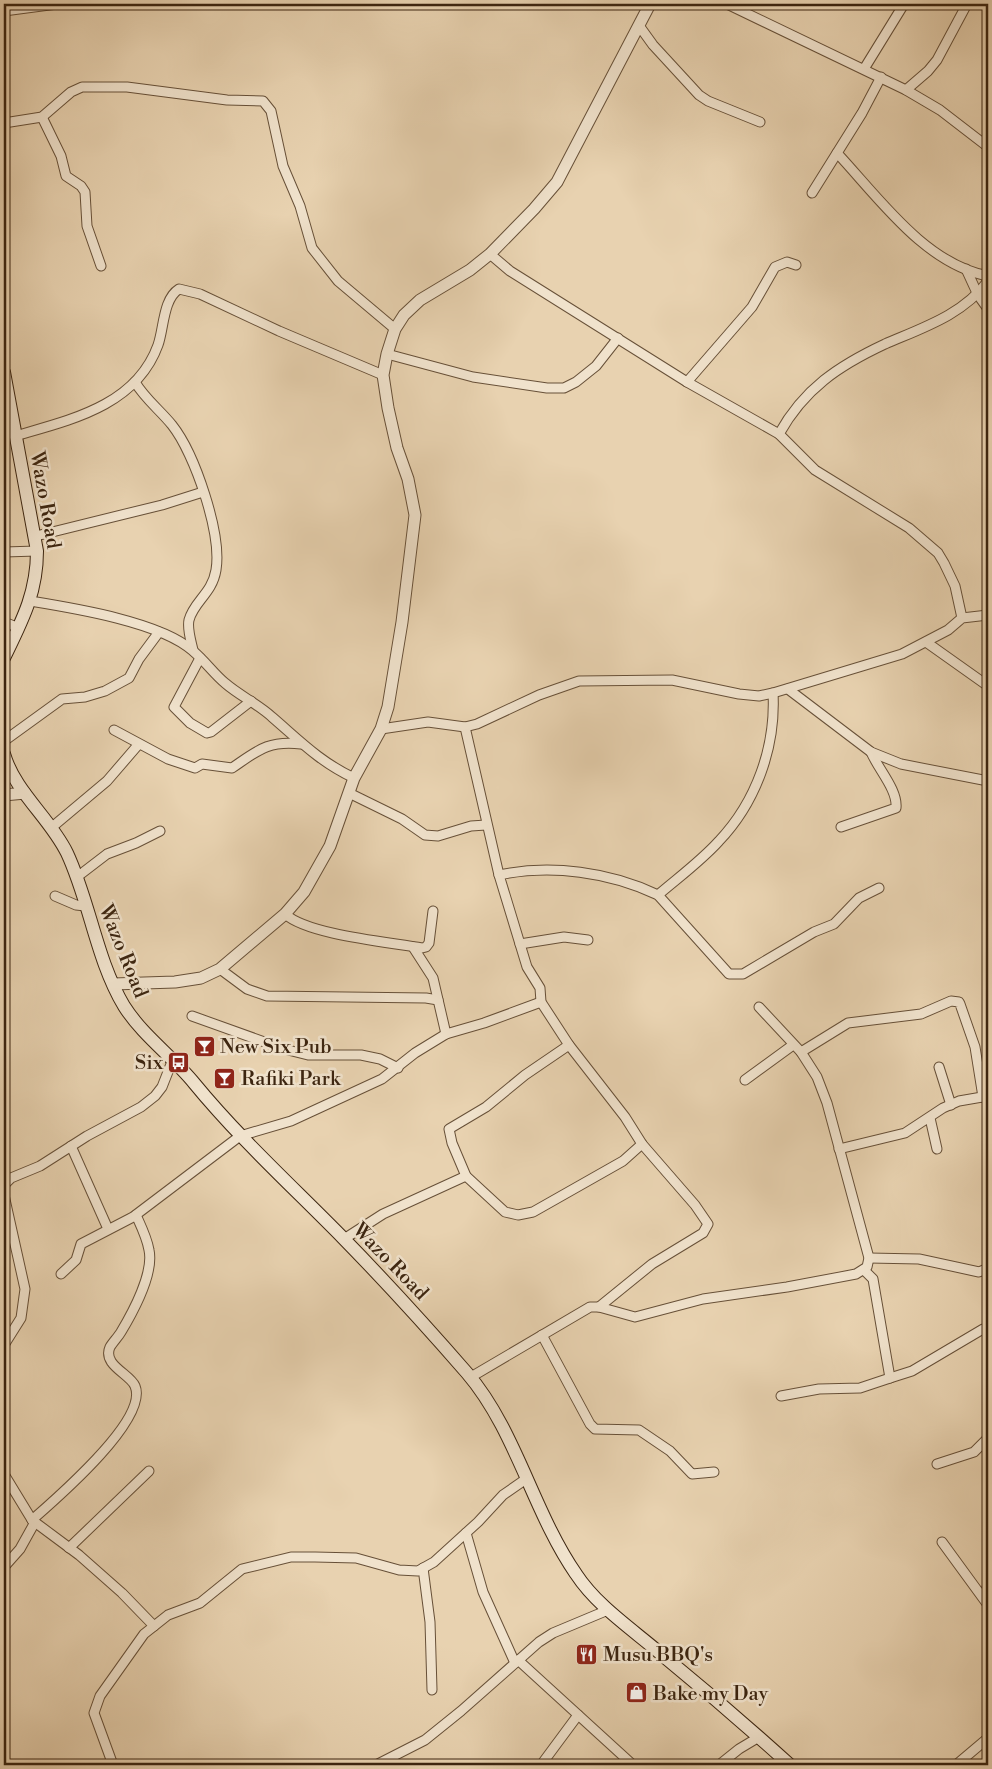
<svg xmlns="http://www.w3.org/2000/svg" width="992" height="1769" font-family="'Libre Bodoni',serif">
<rect width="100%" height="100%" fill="#e8d2b0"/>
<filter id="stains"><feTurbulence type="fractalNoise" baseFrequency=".004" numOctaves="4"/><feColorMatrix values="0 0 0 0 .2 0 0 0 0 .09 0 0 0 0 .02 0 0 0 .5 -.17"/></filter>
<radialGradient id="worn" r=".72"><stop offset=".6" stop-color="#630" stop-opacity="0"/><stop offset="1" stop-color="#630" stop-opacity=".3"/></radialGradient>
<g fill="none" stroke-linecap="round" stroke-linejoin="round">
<defs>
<g id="minor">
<polyline points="727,4 906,90 940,110 988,147"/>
<polyline points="4,11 57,4"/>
<polyline points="640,27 653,45 699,95 708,101 760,122"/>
<polyline points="864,69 904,4"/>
<polyline points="906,90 928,71 937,60 967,4"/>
<polyline points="42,117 61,156 66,176 81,186 85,192 87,226 101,266"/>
<polyline points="4,123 42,117 71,92 82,87 127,87 227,100 263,101 271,111 283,166 300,206 312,248 338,281 395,329"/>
<path d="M837,153C879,198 925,264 988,276"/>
<polyline points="812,193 862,113 881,77"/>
<polyline points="490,254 510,271 687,382 779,434 815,470 909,528 938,553 944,563 955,586 962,618"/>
<polyline points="966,269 978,295 988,309"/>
<polyline points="387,354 473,377 547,388 564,388 576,382 596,366 618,338"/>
<path d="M135,382C145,399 160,410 172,425C195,454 222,534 216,570C212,594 194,601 189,620C187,629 191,641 193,650"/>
<polyline points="687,382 752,307 775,267 787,262 796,265"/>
<polyline points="4,429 14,429"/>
<path d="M779,434C804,389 838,366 885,344C922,328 963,315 988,281"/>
<path d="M15,436C70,420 136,406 158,345C164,328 163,299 179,289L200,294L279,331L383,375"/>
<polyline points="36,536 162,505 203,492"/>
<polyline points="4,552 37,551"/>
<path d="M30,601C73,608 161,622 193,651C205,661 214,674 225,683C240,696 258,704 272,717C300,741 320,762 354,778"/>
<polyline points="4,622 19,628"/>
<polyline points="926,642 988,686"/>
<polyline points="200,658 174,707 190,723 207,733 211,732 251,701"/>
<polyline points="788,689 871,752 901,764 988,781"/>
<polyline points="465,727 499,875 527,967 540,988 541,1002 569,1045 625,1117 642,1144 695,1205 708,1224 703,1233 652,1264 599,1307"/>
<polyline points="381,729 428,722 465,727 477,724 539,695 579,681 672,680 739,694 759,696 773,693 902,654 948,630 962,618 988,615"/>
<path d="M114,730L168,759L195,768L202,764L232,768C257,751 268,740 301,744"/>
<polyline points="4,741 62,699 85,697 105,691 129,678 139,659 159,632"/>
<polyline points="349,793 402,819 425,835 438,836 471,826 486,825"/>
<path d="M841,827L896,808C898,790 878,769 871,752"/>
<polyline points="51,828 107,781 138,745"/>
<path d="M499,875C551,864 610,872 658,895L729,974H743L814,932L834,924L859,898L879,888"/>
<polyline points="77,877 107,854 136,843 160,831"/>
<path d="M658,895C679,877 701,861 719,841C756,802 776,747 773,693"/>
<polyline points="55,896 76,905 85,906"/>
<path d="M285,914C308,935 389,942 422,948L426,947L429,943L433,911"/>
<polyline points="520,944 564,937 588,940"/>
<polyline points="413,947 433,978 446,1034"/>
<polyline points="220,969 247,989 267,996 426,998 438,1000"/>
<polyline points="192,1016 284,1049 308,1055 361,1055 380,1059 398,1068"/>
<polyline points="569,1045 525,1075 486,1107 449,1129 452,1143 466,1176 505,1212 518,1215 533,1212 623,1161 642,1144"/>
<polyline points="801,1052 848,1023 921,1014 951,1001 959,1002 960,1004 975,1047 983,1097"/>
<polyline points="939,1067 951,1105"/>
<polyline points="745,1080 793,1045"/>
<polyline points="930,1118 937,1149"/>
<polyline points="71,1146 108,1229"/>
<polyline points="839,1149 905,1133 943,1108 959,1101 988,1096"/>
<polyline points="4,1189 5,1184 11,1178 40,1166 87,1136 141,1107 155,1096 162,1087 173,1059"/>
<polyline points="4,1195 25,1289 21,1318 4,1345"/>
<polyline points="344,1239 383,1214 466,1176"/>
<polyline points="869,1258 919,1259 979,1272 988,1268"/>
<polyline points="61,1274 76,1260 81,1244 133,1217 240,1136 291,1121 382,1079 415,1053 446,1034 484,1023 541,1002"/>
<polyline points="542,1335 590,1424 595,1429 639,1430 670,1451 692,1474 714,1472"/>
<polyline points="471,1377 590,1307 599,1307 635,1317 703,1299 787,1287 856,1274 867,1267 869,1258 827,1103 817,1077 801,1052 759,1007"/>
<polyline points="890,1378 912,1371 983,1329"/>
<polyline points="781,1396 819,1389 860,1388 890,1378 873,1279 864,1270"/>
<polyline points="937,1464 974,1452 988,1438"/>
<polyline points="4,1474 32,1520 79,1555 122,1593 154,1626"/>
<path d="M32,1520C56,1499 149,1419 135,1386C130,1374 102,1365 110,1347C113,1342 118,1337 121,1332C133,1312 154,1273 149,1250C147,1238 141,1226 136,1215"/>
<polyline points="466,1533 483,1592 515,1663"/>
<polyline points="942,1542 988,1605"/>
<polyline points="69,1548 149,1471"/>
<polyline points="4,1567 20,1549 35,1522"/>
<polyline points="423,1568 430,1622 432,1690"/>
<polyline points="983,1597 988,1585"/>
<polyline points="518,1660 633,1765"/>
<polyline points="113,1765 94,1713 100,1696 144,1634 168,1615 200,1603 242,1569 291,1557 315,1557 356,1558 399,1570 418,1571 434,1562 478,1522 503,1495 526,1479"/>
<polyline points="376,1765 425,1740 461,1711 539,1642 553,1633 608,1610"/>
<polyline points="541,1765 578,1715"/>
<polyline points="719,1765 739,1749 759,1737"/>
<polyline points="956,1765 988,1738"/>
</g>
<g id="tertiary">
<polyline points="4,795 25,793"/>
<polyline points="113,984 175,982 201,978 220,969 285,914 304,892 330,846 354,778 381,729 388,707 402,622 415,515 408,479 397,448 388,408 383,375 387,354 395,329 404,315 420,300 470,270 490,254 534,209 557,182 650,4"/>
</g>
<g id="secondary">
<path d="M4,372L37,551C37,593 22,621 4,658"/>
<path d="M4,754C15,792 50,818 67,853C90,902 96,959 124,1006C143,1036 172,1056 194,1083C240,1139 293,1187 343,1238C386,1282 427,1327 467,1373C516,1430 533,1512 576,1574C597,1606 632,1629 661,1654C705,1690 748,1727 790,1765"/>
</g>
</defs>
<use href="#minor" stroke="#675038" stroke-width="11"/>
<use href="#tertiary" stroke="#675038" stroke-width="13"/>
<use href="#secondary" stroke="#3c2510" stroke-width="14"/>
<use href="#minor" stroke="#f0e2cc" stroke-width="9"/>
<use href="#tertiary" stroke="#f0e2cc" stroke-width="11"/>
<use href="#secondary" stroke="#f0e2cc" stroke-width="12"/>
</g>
<defs>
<symbol id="bar-square" viewBox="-11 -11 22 22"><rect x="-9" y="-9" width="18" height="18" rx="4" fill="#8f2418" stroke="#f0e2cc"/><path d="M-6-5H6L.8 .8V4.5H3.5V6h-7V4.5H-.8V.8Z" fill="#fff"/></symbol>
<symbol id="bus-square" viewBox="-11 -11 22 22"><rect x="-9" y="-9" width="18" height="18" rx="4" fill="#8f2418" stroke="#f0e2cc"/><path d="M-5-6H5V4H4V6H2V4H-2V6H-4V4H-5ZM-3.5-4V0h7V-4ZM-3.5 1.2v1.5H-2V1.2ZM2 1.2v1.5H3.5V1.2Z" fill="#fff"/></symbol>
<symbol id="restaurant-square" viewBox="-11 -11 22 22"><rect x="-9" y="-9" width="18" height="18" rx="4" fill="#8f2418" stroke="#f0e2cc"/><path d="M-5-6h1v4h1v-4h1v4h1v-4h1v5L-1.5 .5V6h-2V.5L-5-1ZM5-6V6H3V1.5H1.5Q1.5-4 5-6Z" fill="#fff"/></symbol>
<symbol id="shop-square" viewBox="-11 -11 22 22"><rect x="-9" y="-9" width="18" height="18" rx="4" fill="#8f2418" stroke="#f0e2cc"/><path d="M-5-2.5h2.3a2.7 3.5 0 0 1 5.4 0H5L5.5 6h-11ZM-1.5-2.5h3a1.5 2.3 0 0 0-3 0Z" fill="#fff"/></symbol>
</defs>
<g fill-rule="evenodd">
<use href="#bar-square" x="192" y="1034" width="25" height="25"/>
<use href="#bus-square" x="166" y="1050" width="25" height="25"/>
<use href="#bar-square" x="212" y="1066" width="25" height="25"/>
<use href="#restaurant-square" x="574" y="1642" width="25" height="25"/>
<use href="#shop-square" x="624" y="1680" width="25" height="25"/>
</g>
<g text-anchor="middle" stroke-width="5" stroke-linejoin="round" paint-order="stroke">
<g font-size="20" fill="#3c2510" stroke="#f0e2cc">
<text transform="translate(46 500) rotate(80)" y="7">Wazo Road</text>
<text transform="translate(124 951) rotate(68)" y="7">Wazo Road</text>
<text transform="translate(391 1261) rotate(46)" y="7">Wazo Road</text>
</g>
<g font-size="20" fill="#3c2510" stroke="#f0e2cc" text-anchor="start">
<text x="220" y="1053">New Six Pub</text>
<text x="163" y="1069" text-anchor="end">Six</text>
<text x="241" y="1085">Rafiki Park</text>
<text x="603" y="1661">Musu BBQ's</text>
<text x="653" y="1700">Bake my Day</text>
</g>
</g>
<rect width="992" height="1769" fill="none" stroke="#e8d2b0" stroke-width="20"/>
<rect x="5" y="5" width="982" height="1759" fill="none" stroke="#3c2510" stroke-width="2.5"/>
<rect x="10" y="10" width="972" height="1749" fill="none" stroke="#3c2510"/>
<rect width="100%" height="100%" filter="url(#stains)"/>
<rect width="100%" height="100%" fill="url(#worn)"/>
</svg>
